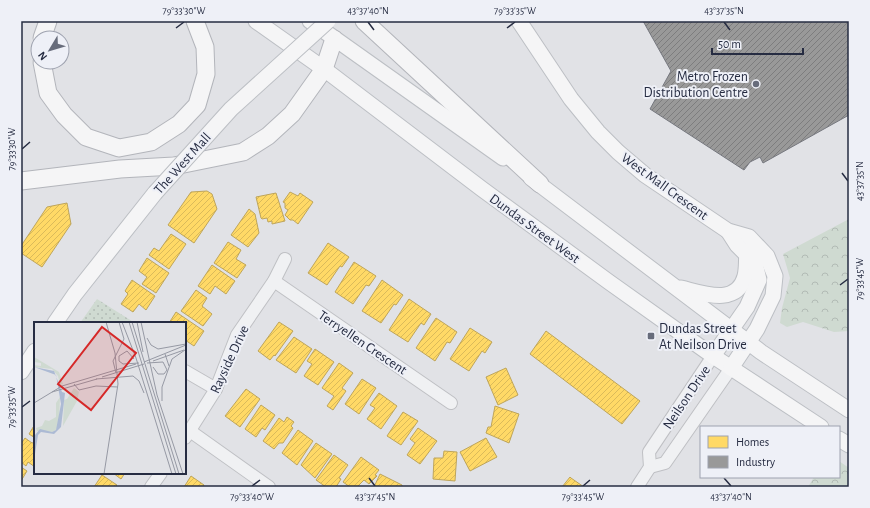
<svg xmlns="http://www.w3.org/2000/svg" width="870" height="508" font-family="'Alegreya Sans',sans-serif">
<defs>
<pattern id="forest-crowns" width="20" height="18" patternUnits="userSpaceOnUse"><rect width="20" height="18" fill="#cfdad1"/><path d="M2 6a3 3 0 1 1 6 0M12 15a3 3 0 1 1 6 0" fill="none" stroke="#b2bbb5"/></pattern>
<pattern id="park-dots" width="8" height="8" patternUnits="userSpaceOnUse"><rect width="8" height="8" fill="#cfdad1"/><path d="M2 2h.1M6 6h.1" fill="none" stroke="#b2bbb5" stroke-width="1.8" stroke-linecap="round"/></pattern>
<pattern id="homes-hatch" width="6" height="6" patternUnits="userSpaceOnUse"><rect width="6" height="6" fill="#ffd966"/><path d="M-1 1l2-2M0 6l6-6M5 7l2-2" fill="none" stroke="#daba5a"/></pattern>
<pattern id="industry-hatch" width="6" height="6" patternUnits="userSpaceOnUse"><rect width="6" height="6" fill="#999"/><path d="M-1 1l2-2M0 6l6-6M5 7l2-2" fill="none" stroke="#7d7d7e"/></pattern>
</defs>
<rect width="100%" height="100%" fill="#e1e2e6"/>
<g fill="url(#forest-crowns)">
<polygon points="849,219 849,331 834,332 803,322 787,327 780,323 782,308 790,278 783,254"/>
<polygon points="839,461 849,468 849,487 808,487 814,477 839,477"/>
</g>
<polygon fill="url(#park-dots)" points="97,299 135,323 80,323"/>
<g fill="url(#homes-hatch)" stroke="#bea55b">
<polygon points="207,191 212,194 217,209 194,243 168,225 191,192"/>
<polygon points="290,192 298,196 300,193 313,202 298,224 293,220 290,220 285,215 288,210 285,208 285,203 283,202"/>
<polygon points="276,193 285,221 272,224 272,221 268,222 267,218 262,219 261,218 256,197"/>
<polygon points="67,203 71,224 42,267 21,253 21,246 47,207"/>
<polygon points="249,209 255,214 259,233 248,247 231,235"/>
<polygon points="171,234 186,244 169,269 149,255 154,248 159,251"/>
<polygon points="228,242 241,250 236,259 246,265 237,278 214,263"/>
<polygon points="328,243 349,257 342,267 340,266 327,285 308,273"/>
<polygon points="147,258 169,273 156,293 142,284 147,277 139,271"/>
<polygon points="354,262 376,276 369,286 366,285 353,304 335,292"/>
<polygon points="212,265 235,281 226,294 215,286 210,294 198,286"/>
<polygon points="132,280 155,296 146,310 139,304 133,312 121,304 128,294 125,291"/>
<polygon points="382,280 403,295 396,305 394,304 381,323 362,311"/>
<polygon points="196,290 207,298 202,306 212,314 203,326 181,311"/>
<polygon points="409,299 431,314 424,325 421,323 408,342 389,330"/>
<polygon points="176,312 204,331 194,346 185,340 185,323 169,323"/>
<polygon points="436,318 457,332 450,343 447,342 435,361 416,348"/>
<polygon points="279,322 293,331 275,356 274,355 270,360 258,351"/>
<polygon points="470,328 492,342 485,353 482,351 469,371 450,359"/>
<polygon points="546,331 640,401 622,424 530,354"/>
<polygon points="294,337 312,349 296,373 276,360"/>
<polygon points="315,349 334,362 318,385 304,376 312,364 307,361"/>
<polygon points="339,363 353,373 342,388 346,391 333,410 327,406 334,396 322,388"/>
<polygon points="506,368 518,395 498,405 486,377"/>
<polygon points="362,379 376,388 359,414 345,404"/>
<polygon points="246,389 260,399 240,427 225,416"/>
<polygon points="379,393 397,406 381,429 367,419 375,408 370,405"/>
<polygon points="261,405 275,415 265,430 262,428 256,437 245,429"/>
<polygon points="495,406 519,414 509,443 486,433 488,427 491,427"/>
<polygon points="403,412 418,421 401,445 387,436"/>
<polygon points="287,417 294,422 291,426 293,428 283,443 279,443 274,449 263,441 279,418 284,422"/>
<polygon points="35,424 35,438 29,434"/>
<polygon points="418,428 437,441 420,464 407,455 415,443 410,439"/>
<polygon points="298,430 313,441 297,465 282,453"/>
<polygon points="25,438 32,443 35,442 35,467 28,462 26,466 21,462 21,444"/>
<polygon points="486,438 497,457 470,471 460,452"/>
<polygon points="316,443 332,454 315,478 301,465"/>
<polygon points="444,451 457,452 455,481 433,479 434,458 443,458"/>
<polygon points="334,455 348,465 339,478 341,479 336,487 326,487 316,480"/>
<polygon points="361,457 379,470 375,475 377,476 369,484 364,480 357,487 350,487 343,482"/>
<polygon points="21,467 27,471 21,481"/>
<polygon points="113,473 125,473 121,479"/>
<polygon points="380,474 402,485 402,487 374,487"/>
<polygon points="102,475 117,485 115,487 94,487"/>
<polygon points="191,476 204,485 203,487 184,487"/>
<polygon points="570,477 571,478 584,487 562,487"/>
</g>
<polygon fill="url(#industry-hatch)" stroke="#76787f" points="643,21 849,21 849,115 763,163 760,157 750,162 744,170 650,109 671,71"/>
<g fill="none" stroke-linecap="round" stroke-linejoin="round">
<defs>
<g id="minor">
<polyline points="274,281 451,403"/>
<polyline points="185,371 216,389"/>
<polyline points="190,431 269,487"/>
<polyline points="185,438 216,389 237,335 274,281 285,259"/>
<polyline points="650,467 665,463 731,368"/>
<polyline points="151,487 161,473"/>
<polyline points="637,487 650,467 649,452 713,356"/>
</g>
<g id="major">
<polyline points="256,21 324,69 482,189 609,282 713,356 821,427"/>
<polyline points="310,21 503,158"/>
<polyline points="519,21 571,99 598,132 618,152 645,175 728,231 749,237 767,256 775,276 773,296 757,329 731,368"/>
<polyline points="531,178 761,352 849,410"/>
<path d="M681,288C702,293 737,307 745,276C747,269 746,261 747,254"/>
<polyline points="55,323 75,294 155,193"/>
<polyline points="713,356 747,307 759,280 755,263 737,245 728,231"/>
<polyline points="21,372 35,351"/>
<polyline points="839,439 849,445"/>
</g>
<g id="highway">
<polyline points="364,21 540,184"/>
<polyline points="42,38 48,21"/>
<polyline points="42,62 48,93 64,115 86,137 119,148 151,142 179,124 197,105 206,74 205,47 195,21"/>
<polyline points="21,181 120,169 174,166 243,152 268,136 292,114 324,69 334,39"/>
</g>
</defs>
<use href="#minor" stroke="#bfc0c4" stroke-width="14"/>
<use href="#major" stroke="#bcbfc4" stroke-width="17"/>
<use href="#highway" stroke="#b3b5bb" stroke-width="19"/>
<use href="#minor" stroke="#f0f1f3" stroke-width="12"/>
<use href="#major" stroke="#f5f5f6" stroke-width="15"/>
<use href="#highway" stroke="#f5f5f6" stroke-width="17"/>
<defs>
<polyline id="major-bridge" points="155,193 231,109 328,21"/>
</defs>
<use href="#major-bridge" stroke="#bcbfc4" stroke-width="17" stroke-linecap="butt"/>
<use href="#major-bridge" stroke="#f5f5f6" stroke-width="15"/>
</g>
<path fill="none" stroke="#262c42" stroke-width="1.5" d="M368,22L374,30M724,22L730,30M176,28L184,22M507,28L515,22M22,149L30,142M842,173L848,181M840,285L848,279M22,407L30,401M369,478L375,486M724,478L731,486M252,486L260,480M583,486L590,480"/>
<g fill="#676c7b" stroke="#eef0f7" stroke-width="1.5">
<circle cx="756" cy="84" r="4"/>
<rect x="647" y="332" width="8" height="8" rx="2"/>
</g>
<g text-anchor="middle" stroke-width="4" stroke-linejoin="round" paint-order="stroke">
<g font-size="14" fill="#262c42" stroke="#eef0f7" text-anchor="end">
<text x="748" y="81">Metro Frozen<tspan x="748" dy="16">Distribution Centre</tspan></text>
<text x="659" y="333" text-anchor="start">Dundas Street<tspan x="659" dy="16">At Neilson Drive</tspan></text>
</g>
<g font-size="14" fill="#262c42" stroke="#eef0f7">
<text transform="translate(182 163) rotate(-48)" y="5">The West Mall</text>
<text transform="translate(665 186) rotate(36)" y="5">West Mall Crescent</text>
<text transform="translate(535 228) rotate(36)" y="5">Dundas Street West</text>
<text transform="translate(363 342) rotate(34)" y="5">Terryellen Crescent</text>
<text transform="translate(229 359) rotate(-65)" y="5">Rayside Drive</text>
<text transform="translate(686 397) rotate(-56)" y="5">Neilson Drive</text>
</g>
</g>
<g transform="translate(34 322)">
<rect width="152" height="152" fill="#e1e2e6"/>
<path d="M0,35L25,50L29,62L26,63L24,54L18,47L0,45V43L7,44V41L0,40ZM40,66L45,70L43,79L29,104L30,78L33,77ZM26,75L25,101L22,108L18,110L3,109L2,106L8,104L11,98L15,99L22,95V81Z" fill="#cfdad1"/>
<path d="M0,45L20,49L28,70L31,71L27,105L20,112L7,110L4,113L0,138L1,113L6,107L18,110L22,108L27,82L22,53Z" fill="#acbad4"/>
<path fill="none" stroke="#9699a4" stroke-width="1" d="M88,0L102,36L138,152M95,0L142,152M98,0L145,152M103,0L109,30M107,0L123,73L149,152M113,16L117,23L124,27L152,22M131,32L135,44M100,37L93,29L85,34V39L89,42L105,41M119,39L150,28M110,40L152,23M113,41L129,40L133,48L130,52H124L119,45M82,51L79,39L90,17L85,0M68,55L110,42M62,57L99,54L105,59L110,71M40,62L45,68L62,64L84,65M18,70L63,57M128,79V65L138,37L151,28M0,81L28,64L102,42M70,152L84,62L81,31L72,0"/>
<path fill="#d62828" fill-opacity="0.15" stroke="#d62828" stroke-width="2" d="M68,5L102,31L57,88L24,62Z"/>
<rect width="152" height="152" fill="none" stroke="#262c42" stroke-width="2"/>
</g>
<rect width="870" height="508" fill="none" stroke="#eef0f7" stroke-width="44"/>
<rect x="700" y="426" width="140" height="52" fill="#eef0f7" stroke="#9ea2af"/>
<rect x="708" y="436" width="20" height="12" fill="#ffd966" stroke="#9ea2af"/>
<text x="736" y="446" font-size="12" fill="#262c42">Homes</text>
<rect x="708" y="456" width="20" height="12" fill="#999999" stroke="#9ea2af"/>
<text x="736" y="466" font-size="12" fill="#262c42">Industry</text>
<g transform="translate(50 50) rotate(232)"><circle r="19" fill="#eef0f7" stroke="#9ea2af"/>
<path d="M0-3L7 15L0 10L-7 15Z" fill="#676c7b"/>
<text y="-6" font-size="11" font-weight="bold" text-anchor="middle" fill="#262c42">N</text>
</g>
<path d="M712 48v6h91v-6" fill="none" stroke="#262c42" stroke-width="2"/>
<text x="718" y="48" font-size="12" fill="#262c42" stroke="#eef0f7" stroke-width="3" paint-order="stroke">50 m</text>
<rect x="22" y="22" width="826" height="464" fill="none" stroke="#262c42" stroke-width="1.5"/>
<g font-size="10" text-anchor="middle" fill="#262c42">
<text x="184" y="14">79°33'30"W</text>
<text x="368" y="14">43°37'40"N</text>
<text x="515" y="14">79°33'35"W</text>
<text x="724" y="14">43°37'35"N</text>
<text transform="translate(11 149) rotate(-90)" y="4">79°33'30"W</text>
<text transform="translate(859 181) rotate(-90)" y="4">43°37'35"N</text>
<text transform="translate(859 279) rotate(-90)" y="4">79°33'45"W</text>
<text transform="translate(11 407) rotate(-90)" y="4">79°33'35"W</text>
<text x="252" y="500">79°33'40"W</text>
<text x="375" y="500">43°37'45"N</text>
<text x="583" y="500">79°33'45"W</text>
<text x="731" y="500">43°37'40"N</text>
</g>
</svg>
